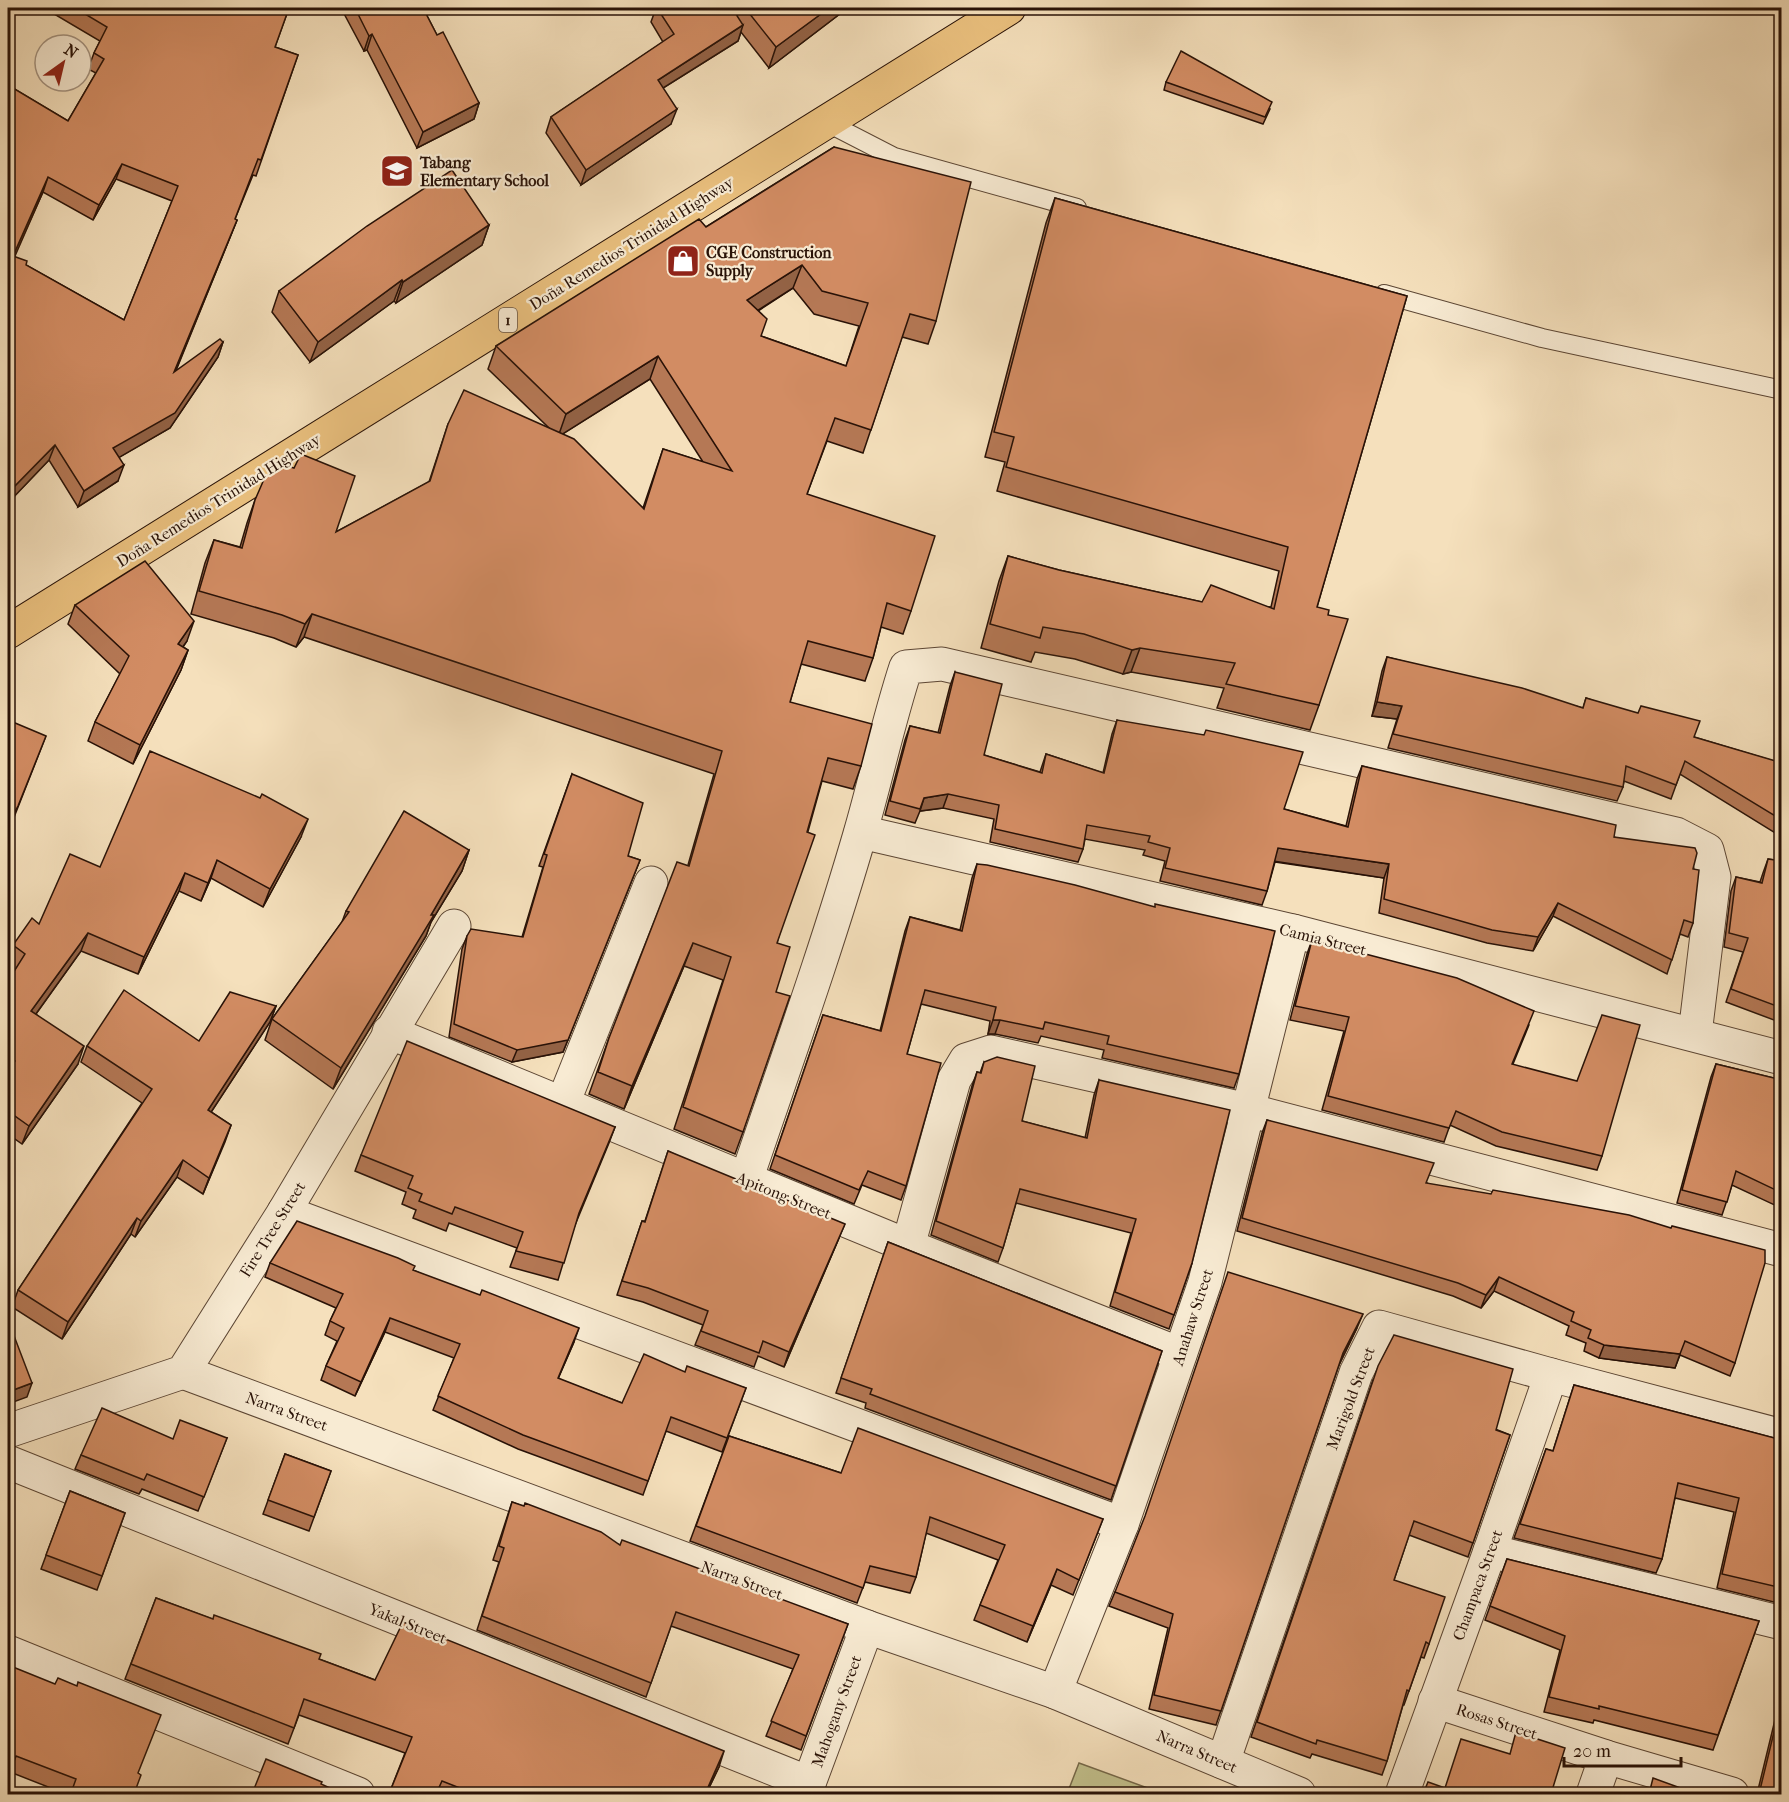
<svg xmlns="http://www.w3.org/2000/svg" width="1789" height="1802" font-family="'IM FELL French Canon',serif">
<rect width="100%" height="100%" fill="#f5e0bc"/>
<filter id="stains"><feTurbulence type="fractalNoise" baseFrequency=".00333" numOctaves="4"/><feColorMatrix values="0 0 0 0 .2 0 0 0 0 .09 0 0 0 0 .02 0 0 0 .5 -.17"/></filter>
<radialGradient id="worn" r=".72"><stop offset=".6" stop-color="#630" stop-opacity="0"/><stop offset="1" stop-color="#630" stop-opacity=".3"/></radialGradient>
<polygon fill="#c2c08c" stroke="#76694a" stroke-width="1.5" points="1079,1763 1164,1794 1067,1794"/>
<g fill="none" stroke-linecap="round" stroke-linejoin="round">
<defs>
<g id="lane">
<polyline points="826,122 894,157 1077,208"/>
<polyline points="1384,294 1542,338 1782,390"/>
</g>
<g id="street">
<polyline points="861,832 1293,931 1782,1058"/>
<polyline points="389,1032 908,1246 1180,1354"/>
<polyline points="563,1103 651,883"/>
<path d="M746,1180C785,1065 826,951 860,834C876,779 888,722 906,667L942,664L1676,834L1707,850L1714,877L1695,1034"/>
<polyline points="284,1212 1122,1524"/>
<polyline points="908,1246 954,1080 966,1060 991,1052 1248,1110 1782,1250"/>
<polyline points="183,1372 867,1627 1055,1692 1299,1794"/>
<polyline points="8,1431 183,1372 284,1212 454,926"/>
<polyline points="8,1462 809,1783"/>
<polyline points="1490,1551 1782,1623"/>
<polyline points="8,1652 358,1794"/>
<polyline points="1055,1692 1122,1524 1205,1282 1293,931"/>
<polyline points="1435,1701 1606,1757 1732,1794"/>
<polyline points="1223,1762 1356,1373 1379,1327 1551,1375 1782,1436"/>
<polyline points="805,1794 867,1627"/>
<polyline points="1402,1794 1490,1551 1551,1375"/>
<polyline points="1593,1794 1606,1757"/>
</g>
<polyline id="highway" points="8,632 1009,8"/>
</defs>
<use href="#lane" stroke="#5c4634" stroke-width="20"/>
<use href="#street" stroke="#5c4634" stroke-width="35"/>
<use href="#highway" stroke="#291207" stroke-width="35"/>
<use href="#lane" stroke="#f8ebd3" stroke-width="18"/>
<use href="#street" stroke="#f8ebd3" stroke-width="33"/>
<use href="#highway" stroke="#eac07e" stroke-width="33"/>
</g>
<g fill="#b57855" stroke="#291207" stroke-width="1.5" fill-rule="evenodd">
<path d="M44,8H289L275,47L298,55L256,176L253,175L235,219L237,220L231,235L175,372L223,342L218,357L170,428L119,457L118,481L78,507L49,460L8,503V85L68,121L96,73L88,69L94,53L100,41ZM116,179L172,201L124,320L26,265L14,256L43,192L93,220Z"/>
<polygon points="341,8 423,8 437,35 479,103 474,119 417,148 367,50 364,51"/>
<polygon points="656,8 732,8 737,16 740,8 843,8 841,13 769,68 741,32 738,41 663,88 671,124 581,185 546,133 551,117 663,42 651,22"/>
<polygon points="1166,82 1270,109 1263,124 1164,90"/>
<path d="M834,147L936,321L928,344L902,337L863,453L827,441L807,494L911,611L903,634L881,627L873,658L865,681L801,664L790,702L861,766L853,789L822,781L777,943L776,992L743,1132L735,1154L674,1129L723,980L684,966L624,1109L589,1094L609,1038L688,865L714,774L304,637L296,647L274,638L191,614L205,563L214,540L240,547L247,523L255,500L336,532L429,482L448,424L549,428L488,369L496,346L706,227ZM793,288L814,314L859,326L846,366L761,336L758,311ZM650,379L703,462L663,449L643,508L562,434Z"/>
<polygon points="1055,198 1407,296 1317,607 1328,615 1319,705 1310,730 1217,708 1224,688 1131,672 1123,674 1075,659 1035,652 1031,662 981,648 999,581 1008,556 1059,570 1202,602 1271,607 1279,571 997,491 1005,462 985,457 1046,223"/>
<polygon points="489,225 482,245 396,303 394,301 310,362 272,312 279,291"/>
<polygon points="75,605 187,641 183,647 188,650 181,670 133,764 88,741 95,722 120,674 68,624"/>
<polygon points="1387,657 1583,708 1586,698 1694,737 1777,762 1780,754 1782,754 1782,837 1680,774 1671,799 1624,781 1623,787 1617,801 1388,748 1397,719 1372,716 1382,671"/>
<polygon points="955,672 984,755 1040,772 1046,754 1103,773 1112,734 1117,720 1284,809 1346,826 1357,779 1362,766 1614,837 1693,869 1693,923 1688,937 1680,934 1667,974 1553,916 1533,951 1487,943 1379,913 1384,878 1275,862 1267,891 1262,905 1160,881 1165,861 1143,855 1145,850 1085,839 1083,849 1078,862 990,842 994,819 943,808 920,811 915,823 885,815 905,740 910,726 938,733 950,686"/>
<polygon points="572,774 628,856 640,860 563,1052 512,1062 449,1037 462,949 467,936 522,937 543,867 539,866"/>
<polygon points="301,837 263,907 211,878 201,901 179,891 138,974 81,951 36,1014 78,1064 22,1144 8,1134 8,981 15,970 8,964 8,959 13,945 39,924 100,867"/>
<polygon points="469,850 462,871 431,922 426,936 333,1089 265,1040 272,1019 342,922 346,911"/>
<polygon points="1768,859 1782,861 1782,1023 1726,1002 1743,952 1724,947 1731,891 1736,877 1760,882 1763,873"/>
<polygon points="977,864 1239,1074 1234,1088 1102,1058 1104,1050 1041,1036 1038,1043 995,1034 988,1034 990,1021 921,1004 907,1054 906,1186 901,1200 862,1185 854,1204 770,1169 823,1015 880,1031 905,931 910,917 960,930 972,878"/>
<polygon points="1312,940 1529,1025 1513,1064 1602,1156 1597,1170 1496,1146 1450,1125 1444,1142 1322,1110 1344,1031 1290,1020 1307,954"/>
<polygon points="276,1006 270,1022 211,1112 231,1125 203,1194 177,1177 135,1237 131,1234 62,1339 12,1307 18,1290 142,1103 81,1062 87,1046 199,1041"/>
<polygon points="984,1062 1022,1121 1085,1138 1094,1095 1099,1080 1192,1263 1169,1329 1110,1306 1131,1233 1016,1203 1003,1248 998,1262 931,1235 972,1086 977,1072 980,1073"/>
<polygon points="1716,1064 1782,1080 1782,1206 1781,1208 1732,1185 1722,1215 1677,1203 1711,1077"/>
<polygon points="1267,1120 1427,1183 1735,1363 1730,1376 1680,1355 1675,1368 1599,1358 1584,1351 1586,1343 1566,1335 1569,1326 1494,1291 1481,1308 1453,1296 1237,1231 1262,1133"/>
<polygon points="615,1127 576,1221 558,1280 510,1267 517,1248 449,1223 446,1231 413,1218 416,1210 402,1204 406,1192 355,1171 361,1155"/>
<polygon points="668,1151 839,1238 784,1367 758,1356 754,1367 695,1345 703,1325 643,1302 617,1295 642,1221 645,1221"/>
<polygon points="888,1242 1162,1351 1111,1500 865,1408 866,1403 836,1393"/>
<polygon points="270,1263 413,1270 574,1342 558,1379 622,1403 685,1372 746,1388 722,1452 666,1431 643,1495 518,1449 433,1410 454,1358 385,1332 355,1396 321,1380 326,1366 337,1341 325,1335 330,1321 336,1308 265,1277"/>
<polygon points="1357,1328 1339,1365 1216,1725 1149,1709 1168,1628 1109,1606 1115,1592"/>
<polygon points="1373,1380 1510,1435 1468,1557 1409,1535 1394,1580 1429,1644 1424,1658 1421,1657 1404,1705 1403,1705 1387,1761 1382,1775 1312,1754 1310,1758 1251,1737"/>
<polygon points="1574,1385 1782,1440 1782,1604 1717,1588 1734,1512 1675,1498 1662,1559 1656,1573 1514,1538 1546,1449 1553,1451"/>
<polygon points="729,1436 841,1473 1103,1519 1073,1595 1051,1585 1027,1642 974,1620 998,1560 926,1533 916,1577 910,1593 865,1582 857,1603 690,1541"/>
<polygon points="227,1438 198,1511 142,1489 139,1494 75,1469 81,1455"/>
<polygon points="285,1454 331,1471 309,1531 263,1514"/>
<polygon points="70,1491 125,1513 97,1590 41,1569"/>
<polygon points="512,1502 620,1545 848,1624 801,1750 766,1736 793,1669 671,1626 646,1697 477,1630 499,1562 493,1560"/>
<polygon points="1507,1559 1759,1621 1713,1750 1594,1720 1593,1723 1544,1712 1560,1650 1485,1620"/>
<polygon points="156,1598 375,1680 719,1767 706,1794 389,1794 405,1753 299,1715 288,1744 125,1679"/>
<polygon points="8,1665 139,1774 134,1794 66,1794 10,1772"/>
<polygon points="1782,1691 1782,1794 1757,1794"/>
</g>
<g fill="#936245" stroke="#291207" stroke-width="1.5">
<polygon points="829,8 843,8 841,13 769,68 776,47"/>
<polygon points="743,25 738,41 652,95 658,80"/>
<polygon points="372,34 367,50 364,51 369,36"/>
<polygon points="479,103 474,119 417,148 423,132"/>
<polygon points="677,109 671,124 581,185 586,170"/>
<polygon points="122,164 116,179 93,220 99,205"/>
<polygon points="48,177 43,192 8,272 13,256"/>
<polygon points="237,220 231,235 169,388 174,372"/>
<polygon points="489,225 482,245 396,303 403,282"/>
<polygon points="802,265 793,288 738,323 747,300"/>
<polygon points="402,280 394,301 310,362 318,342"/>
<polygon points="223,342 218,357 170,428 108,464 113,448"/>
<polygon points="658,356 650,379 558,437 566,414"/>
<polygon points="55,445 49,460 8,503 8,493"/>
<polygon points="124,465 118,481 78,507 84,491"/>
<polygon points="312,614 304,637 296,647 305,624"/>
<polygon points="194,621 187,641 171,663 178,644"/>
<polygon points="1140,648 1131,672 1123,674 1132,650"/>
<polygon points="188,650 181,670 133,764 140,745"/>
<polygon points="1377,702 1402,706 1397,719 1372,716"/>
<polygon points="46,736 11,825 8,831 8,824"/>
<polygon points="948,794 943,808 920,811 924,798"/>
<polygon points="308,819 301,837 263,907 270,889"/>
<polygon points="1278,848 1389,864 1384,878 1273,861"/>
<polygon points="469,850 462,871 431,922 426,936 333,1089 341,1068"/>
<polygon points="217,860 211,878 201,901 208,883"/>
<polygon points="640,860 563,1052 512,1062 517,1050"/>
<polygon points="185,873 179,891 138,974 144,957"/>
<polygon points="1558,903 1553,916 1533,951 1538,937"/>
<polygon points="88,933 81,951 25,1029 31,1011"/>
<polygon points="693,943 684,966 624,1109 632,1086"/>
<polygon points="276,1006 270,1022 202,1126 208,1110"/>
<polygon points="993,1020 1000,1020 995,1034 988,1034"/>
<polygon points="84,1046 78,1064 22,1144 29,1126"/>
<polygon points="231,1125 225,1142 203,1194 209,1178"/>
<polygon points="615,1127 609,1143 573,1230 579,1213"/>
<polygon points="183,1160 177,1177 135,1237 141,1221"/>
<polygon points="137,1218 131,1234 62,1339 68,1322"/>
<polygon points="845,1224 839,1238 784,1367 789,1352"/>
<polygon points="1499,1277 1494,1291 1481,1308 1486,1295"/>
<polygon points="1363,1314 1357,1328 1338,1367 1343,1353"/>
<polygon points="390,1318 385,1332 355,1396 361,1382"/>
<polygon points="579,1328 574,1342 552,1392 558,1378"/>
<polygon points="1604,1345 1680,1354 1675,1368 1599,1358"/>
<polygon points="32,1383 27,1397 8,1404 8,1392"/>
<polygon points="1057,1569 1051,1585 1027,1642 1033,1626"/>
<polygon points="724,1751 719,1767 706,1794 705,1794"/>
</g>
<g fill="#d28c63" stroke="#291207" stroke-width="1.5" fill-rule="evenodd">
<path d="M75,8H289L275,47L298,55L261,160L258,159L235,219L237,220L174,372L220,339L223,342L175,413L113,448L124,465L84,491L55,445L8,493V85L68,121L104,59L94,53L107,27ZM122,164L178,186L124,320L26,265L27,261L13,256L48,177L99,205Z"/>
<polygon points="355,8 423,8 437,35 443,32 479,103 423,132 372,34 369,36"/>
<polygon points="657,8 732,8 743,25 658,80 677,109 586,170 551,117 674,34"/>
<polygon points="745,8 829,8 776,47"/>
<polygon points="1181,51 1272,102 1265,117 1166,82"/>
<path d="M834,147L971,182L936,321L910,314L871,430L835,418L807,494L935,536L911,611L887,603L873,658L808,641L790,702L872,724L861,766L828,758L807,832L815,835L777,943L790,947L776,992L790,996L743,1132L683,1107L731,957L693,943L632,1086L598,1072L609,1038L677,862L689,866L722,751L312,614L305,624L282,615L199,591L214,540L242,548L255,500L265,477L284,465L294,468L301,454L355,476L336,532L430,481L448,424L464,390L574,439L644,509L663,449L732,471L658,356L566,414L496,346L699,219L706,227ZM802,265L822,291L868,303L846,366L761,336L767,319L747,300Z"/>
<polygon points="452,170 489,225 403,282 402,280 318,342 279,291 367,226"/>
<polygon points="1055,198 1407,296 1317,607 1329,610 1328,615 1348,619 1319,705 1226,684 1235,663 1140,648 1132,650 1084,634 1043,627 1040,638 990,624 1008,556 1059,570 1202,602 1211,585 1274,609 1288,547 1006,467 1014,437 994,432"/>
<polygon points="145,561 194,621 178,644 188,650 140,745 95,722 129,656 75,605"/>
<polygon points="1387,657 1522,688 1583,708 1586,698 1638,713 1641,706 1700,721 1694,737 1779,762 1780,754 1782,754 1782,820 1685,761 1676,785 1626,766 1623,787 1393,734 1402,706 1377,702"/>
<polygon points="955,672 1002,684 984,755 1042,773 1046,754 1104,773 1117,720 1204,735 1206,730 1303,752 1284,809 1348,827 1362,766 1616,825 1614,837 1695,848 1697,853 1693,869 1699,870 1693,923 1684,920 1672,960 1558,903 1538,937 1492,930 1384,899 1389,864 1278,848 1267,891 1165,868 1170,848 1148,842 1150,836 1087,825 1083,849 995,829 999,805 948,794 924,798 920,809 890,801 910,726 940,733"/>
<polygon points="8,720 46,736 18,806 8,824"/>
<polygon points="150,751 260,798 262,794 308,819 270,889 217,860 208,883 185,873 144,957 88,933 31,1011 84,1046 29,1126 8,1111 8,1072 15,1061 8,1056 8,981 25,954 13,945 32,918 39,924 70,854 100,867"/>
<polygon points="572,774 643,803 628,856 640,860 568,1040 517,1050 454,1024 467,936 471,929 523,937 547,855 544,854"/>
<polygon points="404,811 469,850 431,915 434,915 341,1068 272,1019 349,912 346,911"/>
<polygon points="1768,859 1782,861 1782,1008 1731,989 1748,938 1729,933 1736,877 1762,883"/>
<polygon points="977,864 987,865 1075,885 1155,907 1155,904 1275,931 1239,1074 1107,1044 1109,1036 1045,1022 1043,1029 1000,1020 993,1020 996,1007 925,990 907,1054 941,1063 906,1186 868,1171 859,1190 775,1155 823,1015 881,1031 910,917 962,931"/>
<polygon points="1312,940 1457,978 1534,1011 1512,1064 1577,1081 1602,1015 1640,1025 1602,1156 1502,1132 1456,1111 1449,1128 1328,1096 1349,1017 1295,1006"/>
<polygon points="124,990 199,1041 230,992 276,1006 208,1110 231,1125 209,1178 183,1160 141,1221 137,1218 68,1322 18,1290 152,1089 87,1046"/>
<polygon points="407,1041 615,1127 579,1213 564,1263 516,1251 523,1232 455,1207 452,1214 419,1201 422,1194 408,1188 413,1176 361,1155"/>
<polygon points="997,1057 1035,1066 1022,1121 1087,1138 1099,1080 1230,1110 1192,1263 1174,1315 1115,1292 1136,1219 1020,1189 1003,1248 936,1221 977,1072 981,1073 984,1062"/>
<polygon points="1716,1064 1782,1080 1782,1193 1736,1171 1727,1202 1682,1190"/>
<polygon points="1267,1120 1434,1163 1426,1183 1491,1194 1493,1190 1629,1215 1671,1228 1672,1226 1765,1250 1765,1263 1735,1363 1685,1341 1680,1354 1604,1345 1588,1338 1591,1330 1571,1321 1574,1312 1499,1277 1486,1295 1458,1283 1242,1218"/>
<polygon points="668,1151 845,1224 789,1352 763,1341 759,1353 701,1331 708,1311 648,1288 622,1281 642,1221 645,1222"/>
<polygon points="297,1221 398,1258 415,1266 413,1270 480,1295 482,1290 579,1328 558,1378 622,1403 644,1354 685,1372 687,1366 746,1388 727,1438 671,1417 648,1481 523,1435 438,1396 460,1344 390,1318 361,1382 326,1366 344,1328 330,1321 343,1294 270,1263"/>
<polygon points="888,1242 1162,1351 1116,1486 870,1394 872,1389 841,1378"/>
<polygon points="1228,1272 1363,1314 1343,1353 1221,1711 1154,1695 1173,1614 1115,1592 1145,1516"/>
<polygon points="8,1320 32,1383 8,1392"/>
<polygon points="1394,1335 1513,1369 1496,1430 1510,1435 1473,1543 1414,1521 1394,1580 1445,1597 1429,1644 1426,1642 1409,1691 1407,1690 1387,1761 1317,1740 1316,1744 1257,1722 1378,1366"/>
<polygon points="1574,1385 1782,1440 1782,1588 1722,1574 1739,1498 1678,1483 1662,1559 1520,1524 1546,1449 1553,1451"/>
<polygon points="102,1408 173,1439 180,1420 227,1438 204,1497 147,1474 144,1480 81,1455"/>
<polygon points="858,1428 1103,1519 1079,1580 1057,1569 1033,1626 980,1605 1005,1545 930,1517 916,1577 870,1566 863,1588 696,1526 729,1436 841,1473"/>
<polygon points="285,1454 331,1471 314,1517 268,1500"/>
<polygon points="8,1471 11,1472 8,1480"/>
<polygon points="70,1491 125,1513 102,1576 46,1555"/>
<polygon points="512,1502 524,1506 525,1503 601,1532 620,1545 622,1540 848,1624 806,1736 771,1721 799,1655 676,1612 651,1683 482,1616 504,1548 499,1546"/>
<polygon points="1507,1559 1759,1621 1718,1735 1599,1706 1599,1709 1549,1697 1565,1636 1490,1606"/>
<polygon points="156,1598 213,1619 214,1615 321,1654 319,1659 375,1680 403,1622 724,1751 705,1794 475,1794 442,1781 436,1794 389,1794 412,1737 304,1699 294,1728 131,1664"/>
<polygon points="8,1665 55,1684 58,1678 77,1686 78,1682 161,1715 138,1773 141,1775 134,1794 75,1794 71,1793 76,1779 16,1756 8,1778"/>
<polygon points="1782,1699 1782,1794 1759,1794"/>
<polygon points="1516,1732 1565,1748 1551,1794 1423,1794 1428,1782 1445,1788 1461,1739 1510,1754"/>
<polygon points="266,1759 322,1782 321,1784 343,1794 252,1794"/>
<polygon points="1653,1778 1697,1794 1649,1794"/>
</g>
<defs>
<symbol id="school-square" viewBox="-11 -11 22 22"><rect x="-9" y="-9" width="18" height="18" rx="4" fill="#8f2418" stroke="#f8ebd3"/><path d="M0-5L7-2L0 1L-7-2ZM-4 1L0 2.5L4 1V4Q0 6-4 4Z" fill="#fff"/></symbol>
<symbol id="shop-square" viewBox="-11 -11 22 22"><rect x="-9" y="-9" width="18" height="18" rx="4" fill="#8f2418" stroke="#f8ebd3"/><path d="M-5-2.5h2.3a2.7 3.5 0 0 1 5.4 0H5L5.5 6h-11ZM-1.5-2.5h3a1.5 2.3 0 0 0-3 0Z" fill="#fff"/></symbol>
</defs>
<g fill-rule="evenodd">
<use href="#school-square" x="378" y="152" width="38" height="38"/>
<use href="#shop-square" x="664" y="242" width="38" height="38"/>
</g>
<g text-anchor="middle" stroke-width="4.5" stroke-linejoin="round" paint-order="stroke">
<rect fill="#f8ebd3" stroke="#675344" stroke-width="1.5" x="499" y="308" width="18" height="24" rx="4.5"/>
<g font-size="15" font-weight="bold" fill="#291207">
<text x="508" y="325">1</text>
</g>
<g font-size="16" font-weight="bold" fill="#291207" stroke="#f8ebd3" text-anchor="start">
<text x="420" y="168">Tabang<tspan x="420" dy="18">Elementary School</tspan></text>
<text x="706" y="258">CGE Construction<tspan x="706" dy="18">Supply</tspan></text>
</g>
<g font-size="16" fill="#291207" stroke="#f8ebd3">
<text transform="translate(631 243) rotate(-32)" y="6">Doña Remedios Trinidad Highway</text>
<text transform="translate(218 500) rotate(-32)" y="6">Doña Remedios Trinidad Highway</text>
<text transform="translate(1323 939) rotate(14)" y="6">Camia Street</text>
<text transform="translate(784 1195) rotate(22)" y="6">Apitong Street</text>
<text transform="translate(272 1229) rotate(-58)" y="6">Fire Tree Street</text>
<text transform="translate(1192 1317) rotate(-72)" y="6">Anahaw Street</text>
<text transform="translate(1350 1398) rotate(-69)" y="6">Marigold Street</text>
<text transform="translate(287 1411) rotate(20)" y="6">Narra Street</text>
<text transform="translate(742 1580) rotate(20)" y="6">Narra Street</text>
<text transform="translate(1477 1585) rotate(-70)" y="6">Champaca Street</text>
<text transform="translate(408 1623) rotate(22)" y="6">Yakal Street</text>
<text transform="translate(836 1711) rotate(-70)" y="6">Mahogany Street</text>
<text transform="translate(1497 1721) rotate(18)" y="6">Rosas Street</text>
<text transform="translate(1197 1751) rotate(23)" y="6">Narra Street</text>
</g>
</g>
<rect width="1789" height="1802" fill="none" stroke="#f5e0bc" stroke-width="30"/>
<rect x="9" y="9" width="1771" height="1784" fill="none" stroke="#291207" stroke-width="3"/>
<rect x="15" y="15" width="1759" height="1772" fill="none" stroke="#291207" stroke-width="1.5"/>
<g transform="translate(63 63) rotate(34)"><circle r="28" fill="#f8ebd3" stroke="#a59481" stroke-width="1.5"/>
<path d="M0-4.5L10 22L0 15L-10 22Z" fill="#8f2418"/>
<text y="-9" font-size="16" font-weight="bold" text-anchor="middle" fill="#291207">N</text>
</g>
<path d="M1564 1757v9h117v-9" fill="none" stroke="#291207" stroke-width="3"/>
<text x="1573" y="1757" font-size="18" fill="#291207" stroke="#f8ebd3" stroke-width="4.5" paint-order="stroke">20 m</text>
<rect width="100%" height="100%" filter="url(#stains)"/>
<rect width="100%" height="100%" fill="url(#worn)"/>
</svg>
